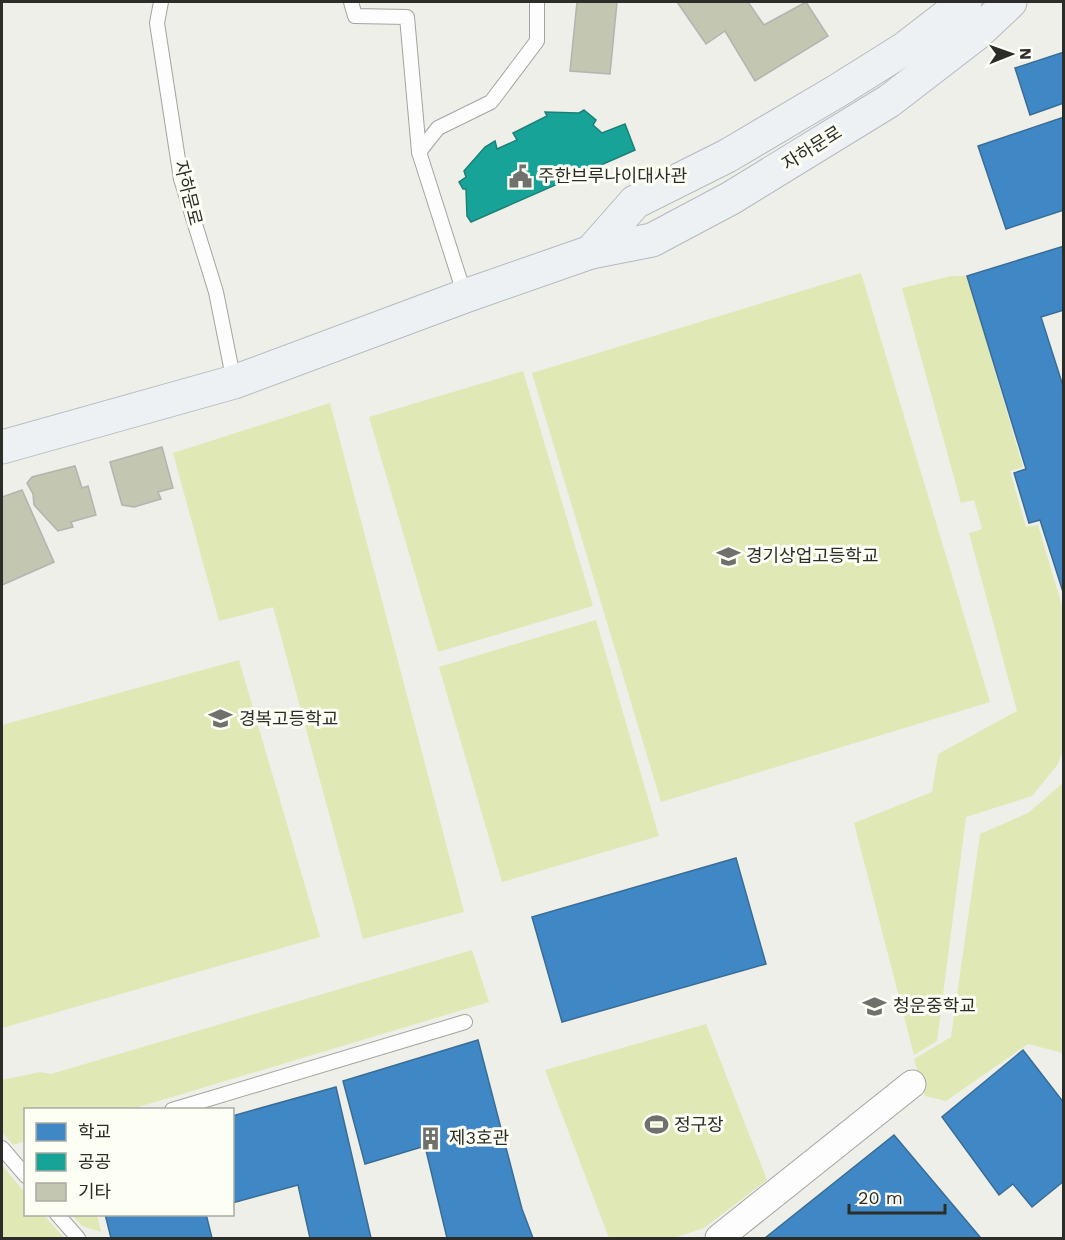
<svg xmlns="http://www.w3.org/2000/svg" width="1065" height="1240" font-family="'Work Sans','Noto Sans KR',sans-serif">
<rect width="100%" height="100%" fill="#eeefe9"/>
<g fill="#e0e8b6">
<polygon points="861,273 990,702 661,802 532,373"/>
<polygon points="951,276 967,276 1023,467 1010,471 1026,527 1038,525 1063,609 1063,750 1058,764 1032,796 966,817 937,1041 914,1055 854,823 932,792 938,754 1017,711 969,533 982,529 974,500 961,503 902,288"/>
<polygon points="523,371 593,606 438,652 369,417"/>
<polygon points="330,403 464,912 363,939 273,607 219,621 173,453"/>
<polygon points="596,620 659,836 502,882 439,667"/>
<polygon points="239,660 320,937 2,1028 2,725"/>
<polygon points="1063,783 1063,1053 1028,1044 946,1101 925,1096 914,1059 951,1037 980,834 1028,813"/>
<polygon points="472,950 489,1002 132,1109 26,1110 25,1141 13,1145 2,1132 2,1080 40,1072 51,1074"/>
<polygon points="706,1024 767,1180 704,1228 674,1238 609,1238 545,1070"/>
<polygon points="2,1165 25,1193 26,1214 44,1215 64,1238 2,1238"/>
<polygon points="72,1215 97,1215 101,1232 82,1226"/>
</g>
<g fill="#3f88c5" stroke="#396d96" stroke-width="1.5">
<polygon points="1064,52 1064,103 1030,115 1015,68"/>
<polygon points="1064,117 1064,210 1006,229 978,146"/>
<polygon points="1064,246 1064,310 1041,317 1064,389 1064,595 1040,520 1029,523 1014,473 1026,469 967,276"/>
<polygon points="736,858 766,964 562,1022 532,917"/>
<polygon points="478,1040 522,1209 533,1238 447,1238 425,1146 365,1164 343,1081"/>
<polygon points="1023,1050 1064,1103 1064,1181 1032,1207 1013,1184 999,1195 942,1117"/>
<polygon points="336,1087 371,1238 310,1238 298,1185 232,1203 232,1116"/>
<polygon points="894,1135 980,1237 978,1238 765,1238"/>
<polygon points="105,1214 206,1214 212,1238 111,1238"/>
</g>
<polygon fill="#17a398" stroke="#1d8076" stroke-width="1.5" points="584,110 596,120 593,125 602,133 625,124 635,150 471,222 467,216 466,189 463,189 459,182 466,177 464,171 485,147 495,141 497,149 517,140 513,133 547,116 545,112 579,113"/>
<g fill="#c3c6b0" stroke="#b3b4af" stroke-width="1.5">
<polygon points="577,2 617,2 610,74 570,71"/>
<polygon points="677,2 748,2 764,25 806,2 828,36 755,81 725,31 706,44"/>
<polygon points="162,447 173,488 158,492 161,499 134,507 122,505 110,462"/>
<polygon points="75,466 82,488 88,486 96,515 71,522 73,527 58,531 34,505 33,494 27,483 32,477"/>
<polygon points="22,490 54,562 2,585 2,497"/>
</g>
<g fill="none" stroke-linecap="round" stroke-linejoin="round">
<defs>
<g id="lane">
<polyline points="161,2 157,23 181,179 216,292 234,382"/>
<polyline points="351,2 355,16 407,17 419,152"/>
<polyline points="465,296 419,152 438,128 491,102 537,41 537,2"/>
<polyline points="172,1110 465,1022"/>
<polyline points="2,1148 26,1176"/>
<polyline points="57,1214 78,1238"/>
</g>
<polyline id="street" points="719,1238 912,1084"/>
<g id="primary">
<polyline points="591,252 635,202 727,156 837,91 904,49 965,2"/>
<polyline points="2,447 234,382 465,296 591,252 652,240 731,198 889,101 976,34 1010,2"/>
</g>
</defs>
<use href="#lane" stroke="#a4a5a0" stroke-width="16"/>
<use href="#street" stroke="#a4a5a0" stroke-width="29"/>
<use href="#primary" stroke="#b3babe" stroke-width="35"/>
<use href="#lane" stroke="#fcfdfc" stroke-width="14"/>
<use href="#street" stroke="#fcfdfc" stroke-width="27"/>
<use href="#primary" stroke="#edf1f4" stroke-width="33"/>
</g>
<defs>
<symbol id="civic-bare" viewBox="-9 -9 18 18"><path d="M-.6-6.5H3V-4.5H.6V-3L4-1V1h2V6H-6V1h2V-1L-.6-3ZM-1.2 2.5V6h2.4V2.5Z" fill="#70716c" stroke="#fdfff5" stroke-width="2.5" paint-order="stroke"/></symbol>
<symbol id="school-bare" viewBox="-9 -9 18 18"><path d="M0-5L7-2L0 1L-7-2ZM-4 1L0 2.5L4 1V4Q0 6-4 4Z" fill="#70716c" stroke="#fdfff5" stroke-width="2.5" paint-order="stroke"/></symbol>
<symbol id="stadium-bare" viewBox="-9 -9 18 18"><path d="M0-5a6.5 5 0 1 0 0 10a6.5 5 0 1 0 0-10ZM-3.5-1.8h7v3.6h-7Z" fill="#70716c" stroke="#fdfff5" stroke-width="2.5" paint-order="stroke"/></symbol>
<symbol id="building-bare" viewBox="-9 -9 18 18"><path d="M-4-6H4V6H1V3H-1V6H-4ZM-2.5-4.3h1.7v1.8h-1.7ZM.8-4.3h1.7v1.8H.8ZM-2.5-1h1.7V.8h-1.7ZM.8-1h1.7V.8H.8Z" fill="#70716c" stroke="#fdfff5" stroke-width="2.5" paint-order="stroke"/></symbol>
</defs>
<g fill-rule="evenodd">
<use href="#civic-bare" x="504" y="160" width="33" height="33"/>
<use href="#school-bare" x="712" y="540" width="33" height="33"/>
<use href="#school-bare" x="204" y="702" width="33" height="33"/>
<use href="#school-bare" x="858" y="990" width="33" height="33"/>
<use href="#stadium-bare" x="640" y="1108" width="33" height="33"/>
<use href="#building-bare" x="414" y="1122" width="33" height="33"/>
</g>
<g text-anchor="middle" stroke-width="6" stroke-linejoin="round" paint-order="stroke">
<g font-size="18" fill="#2c2d28" stroke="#fdfff5">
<text transform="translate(812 148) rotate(-32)" y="6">자하문로</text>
<text transform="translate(188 193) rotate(76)" y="6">자하문로</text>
</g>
<g font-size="18" fill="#2c2d28" stroke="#fdfff5" text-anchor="start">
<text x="538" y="182">주한브루나이대사관</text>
<text x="746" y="562">경기상업고등학교</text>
<text x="239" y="725">경복고등학교</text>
<text x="893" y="1012">청운중학교</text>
<text x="674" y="1131">정구장</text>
<text x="449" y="1144">제3호관</text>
</g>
</g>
<rect width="1065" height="1240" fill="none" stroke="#2c2d28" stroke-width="6"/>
<rect x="24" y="1108" width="210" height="108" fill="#fdfff5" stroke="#a9aba3" stroke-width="1.5"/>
<rect x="36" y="1123" width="30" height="18" fill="#3f88c5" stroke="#a9aba3" stroke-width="1.5"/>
<text x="78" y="1138" font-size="18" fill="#2c2d28">학교</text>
<rect x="36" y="1153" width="30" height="18" fill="#17a398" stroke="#a9aba3" stroke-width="1.5"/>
<text x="78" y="1168" font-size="18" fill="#2c2d28">공공</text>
<rect x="36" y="1183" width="30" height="18" fill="#c3c6b0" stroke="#a9aba3" stroke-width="1.5"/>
<text x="78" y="1198" font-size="18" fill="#2c2d28">기타</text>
<g transform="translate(1011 54) rotate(89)" stroke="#fdfff5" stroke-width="4.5" paint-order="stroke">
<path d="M0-4.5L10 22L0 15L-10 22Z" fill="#2c2d28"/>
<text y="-9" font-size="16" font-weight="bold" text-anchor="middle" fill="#2c2d28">N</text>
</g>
<path d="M849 1204v9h96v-9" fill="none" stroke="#2c2d28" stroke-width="3"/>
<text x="858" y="1204" font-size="18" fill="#2c2d28" stroke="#fdfff5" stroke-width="4.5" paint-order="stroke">20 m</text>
</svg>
